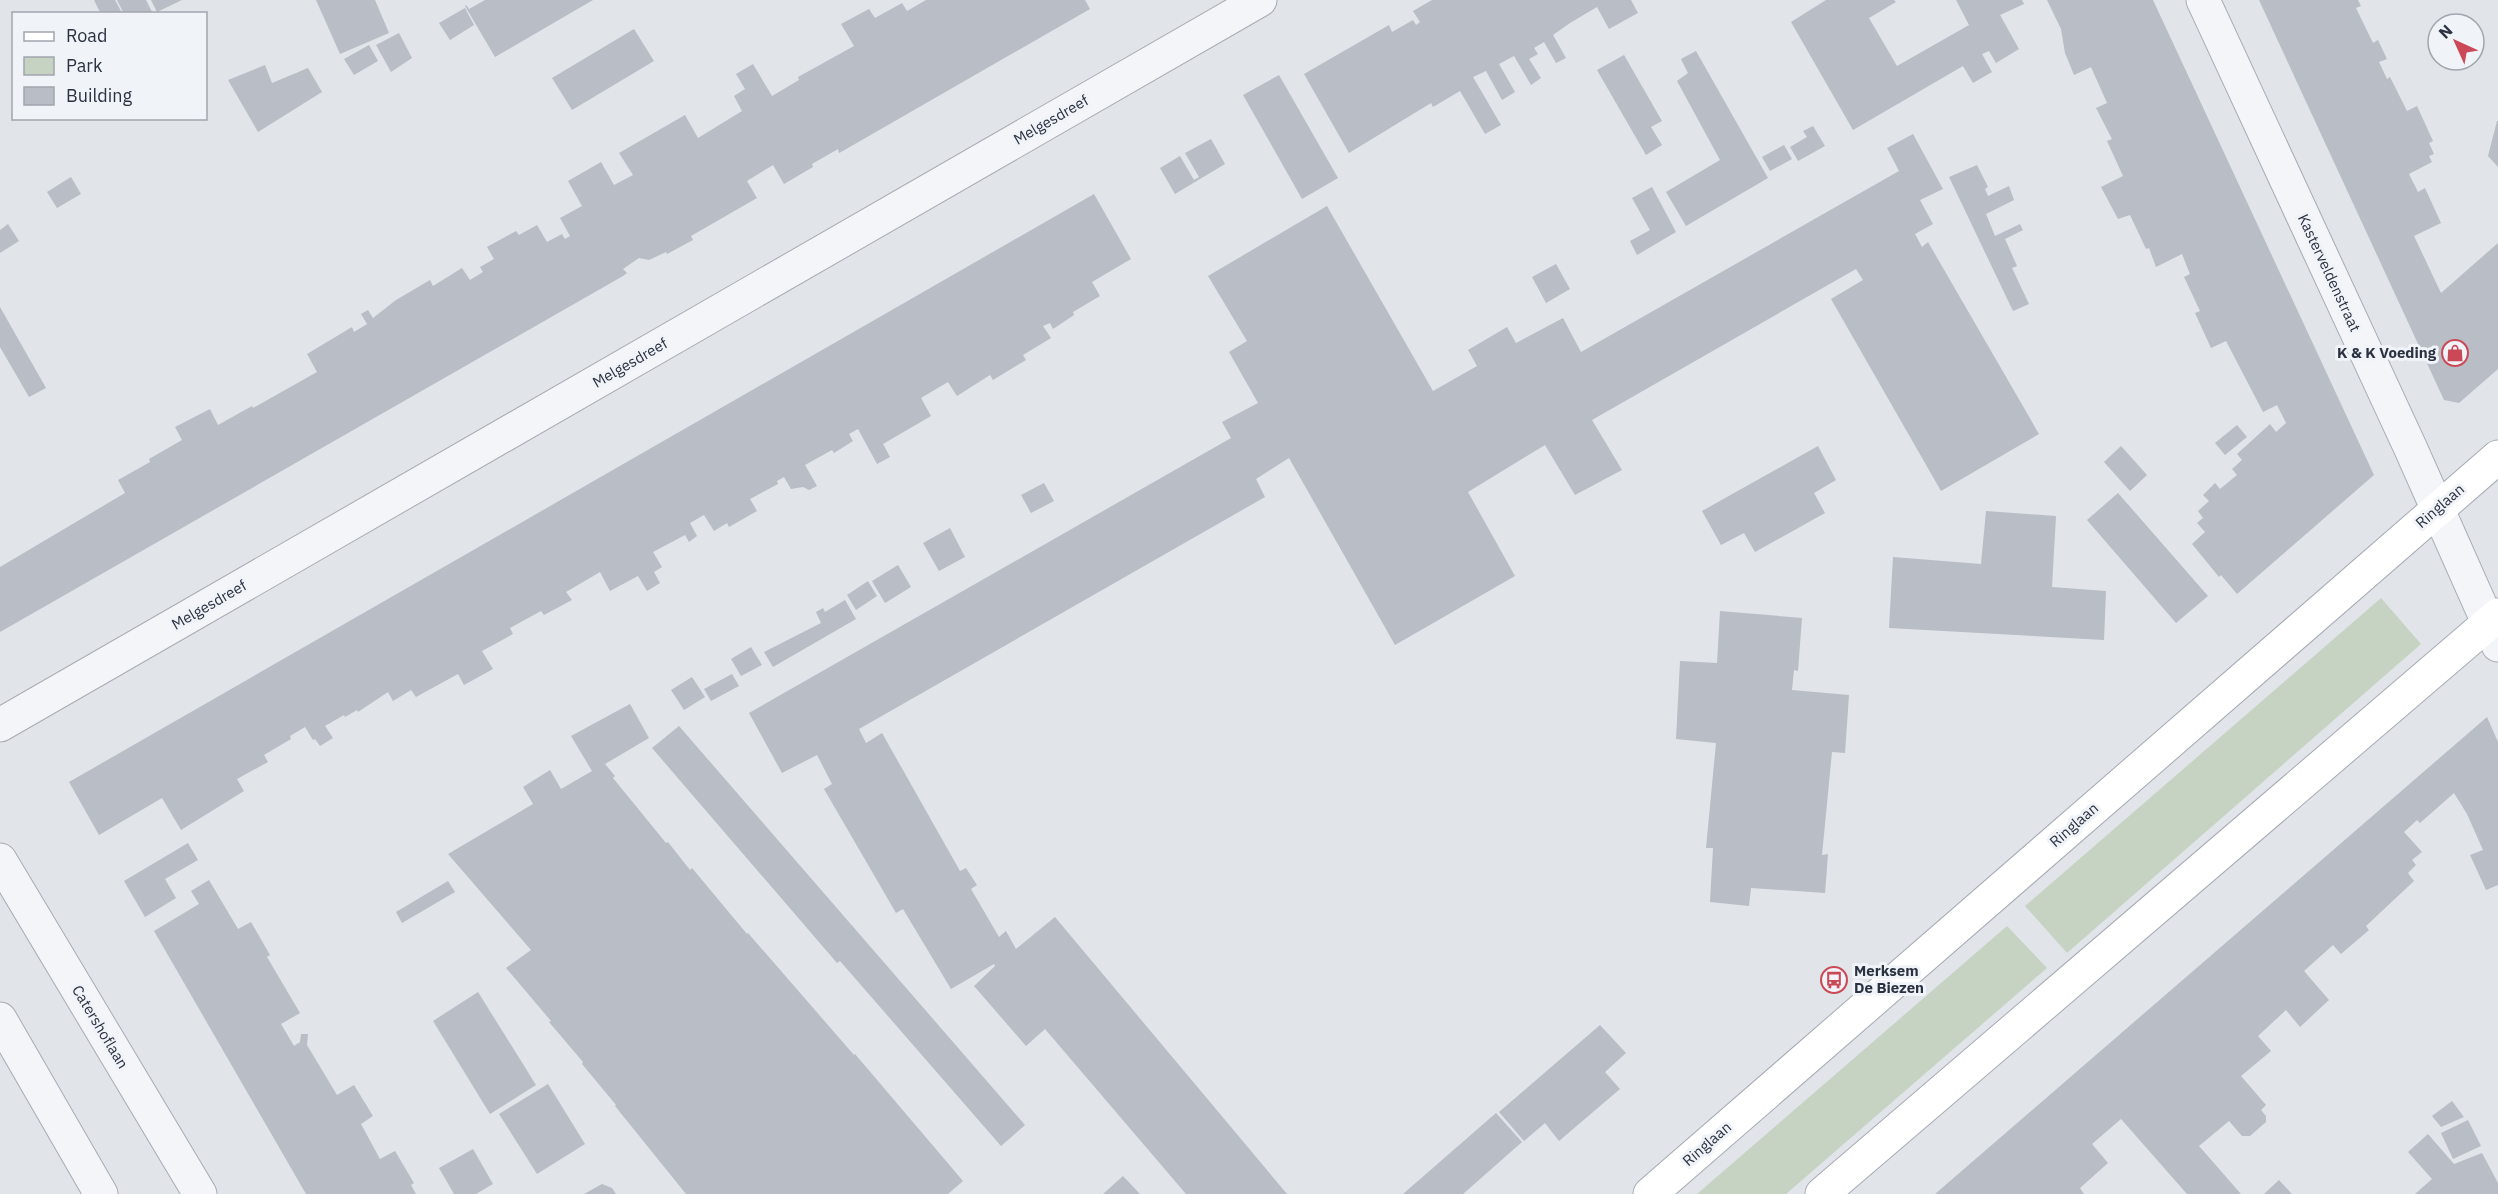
<svg xmlns="http://www.w3.org/2000/svg" width="2498" height="1194" font-family="'IBM Plex Sans',sans-serif">
<rect width="100%" height="100%" fill="#e1e4e9"/>
<g fill="#c6d3c2">
<polygon points="2381,598 2421,644 2067,953 2025,906"/>
<polygon points="2007,926 2047,968 1786,1194 1697,1194"/>
</g>
<g fill="#b8bdc6">
<polygon points="94,0 115,0 121,11 116,14 101,14"/>
<polygon points="117,0 146,0 153,14 124,14"/>
<polygon points="151,0 182,0 157,12"/>
<polygon points="316,0 375,0 389,33 340,54"/>
<polygon points="485,0 593,0 495,57 465,6 466,5 469,9"/>
<polygon points="926,0 1085,0 1090,9 841,152 839,153 838,149 812,164 813,167 784,184 773,165 747,181 757,198 691,236 693,240 667,254 666,252 649,260 639,258 623,269 627,273 623,276 0,632 0,567 125,493 118,480 150,462 149,459 182,440 175,427 210,409 218,425 252,406 253,408 317,372 307,354 352,327 354,332 367,324 361,314 368,310 373,318 396,300 430,280 433,286 462,268 470,280 483,272 480,267 494,259 487,247 516,231 519,235 537,225 547,242 562,234 565,239 570,236 560,218 582,206 568,181 601,162 614,185 633,175 619,153 685,115 698,138 742,111 734,96 745,89 736,74 753,64 772,96 799,80 798,77 854,46 841,24 869,9 875,18 902,3 907,11"/>
<polygon points="1432,0 1631,0 1638,13 1609,29 1597,7 1570,23 1553,35 1566,58 1556,63 1544,42 1534,48 1538,54 1529,59 1541,78 1531,85 1514,56 1499,64 1515,92 1502,100 1486,71 1473,77 1501,125 1485,134 1460,91 1433,107 1431,103 1349,153 1304,74 1389,25 1392,32 1413,20 1416,25 1420,22 1413,11"/>
<polygon points="1826,0 1894,0 1896,2 1869,18 1897,66 1969,25 1956,0 2022,0 2024,4 2000,15 2019,49 1996,63 1989,51 1982,54 1992,72 1973,83 1963,66 1853,130 1791,22"/>
<polygon points="2047,0 2153,0 2374,475 2237,594 2221,575 2219,577 2192,544 2205,532 2197,523 2203,518 2198,511 2209,501 2203,495 2215,483 2220,489 2237,475 2232,469 2242,460 2237,454 2270,424 2276,432 2286,423 2277,405 2263,412 2226,341 2211,348 2195,313 2200,311 2184,277 2190,274 2182,254 2156,267 2149,248 2146,249 2130,215 2118,219 2101,187 2123,176 2107,141 2112,139 2096,108 2107,103 2091,67 2074,75 2065,53 2061,29"/>
<polygon points="2259,0 2358,0 2361,6 2356,8 2373,43 2378,40 2387,59 2379,62 2387,79 2390,77 2407,111 2417,106 2433,141 2429,143 2434,154 2429,156 2432,162 2409,174 2418,192 2425,188 2441,223 2414,236 2441,293 2498,243 2498,369 2459,403 2444,400"/>
<polygon points="465,8 474,25 450,40 439,23"/>
<polygon points="634,29 654,61 572,110 552,78"/>
<polygon points="399,33 412,58 391,72 376,45"/>
<polygon points="369,45 378,61 354,75 344,59"/>
<polygon points="1696,51 1768,178 1686,226 1666,192 1720,160 1677,81 1688,73 1681,59"/>
<polygon points="1624,55 1662,121 1651,127 1662,145 1646,155 1597,70"/>
<polygon points="265,65 272,83 308,68 322,92 258,132 228,80"/>
<polygon points="1279,75 1338,178 1302,199 1243,95"/>
<polygon points="2497,121 2498,121 2498,167 2488,156"/>
<polygon points="1813,126 1825,146 1798,161 1790,147 1807,137 1803,131"/>
<polygon points="1913,134 1943,189 1920,200 1933,224 1915,234 1922,247 1928,242 2039,434 1941,491 1831,299 1863,280 1856,269 1592,420 1622,470 1575,495 1545,445 1468,492 1515,576 1395,645 1289,458 1256,479 1265,497 859,729 866,743 882,733 960,871 966,868 977,885 971,889 999,937 1006,931 1016,949 1055,917 1287,1194 1186,1194 1045,1029 1026,1046 974,986 995,966 994,964 951,989 903,909 896,913 824,789 832,784 817,755 782,773 749,713 1231,438 1222,422 1258,403 1229,352 1247,341 1208,276 1327,206 1433,391 1477,366 1468,350 1507,327 1516,343 1563,318 1581,352 1899,171 1887,148"/>
<polygon points="1211,139 1225,164 1175,194 1160,168 1180,156 1194,180 1199,177 1185,153"/>
<polygon points="1784,145 1792,159 1770,171 1762,157"/>
<polygon points="1977,165 1988,187 1985,189 1988,196 2009,186 2014,200 1986,214 1995,236 2020,224 2023,230 2005,239 2017,266 2012,268 2029,304 2013,311 1949,177"/>
<polygon points="71,177 81,194 57,208 47,192"/>
<polygon points="1652,187 1676,232 1637,255 1630,241 1650,230 1632,198"/>
<polygon points="1094,194 1131,259 1092,282 1100,296 1073,312 1074,315 1053,329 1050,323 1043,326 1051,338 1023,355 1026,360 993,380 990,375 957,396 948,382 921,398 931,416 883,444 890,457 877,464 858,429 849,434 853,441 834,453 832,450 805,465 817,486 809,490 803,487 791,489 784,477 777,481 778,484 750,499 757,511 729,527 727,523 714,531 704,515 690,523 697,536 689,542 685,535 653,552 662,567 654,572 660,583 647,591 638,576 610,591 600,572 566,592 572,600 544,615 541,611 510,628 513,634 482,651 493,669 464,685 458,674 416,697 411,690 393,701 388,692 358,712 357,710 345,717 344,715 325,726 333,738 320,746 315,739 313,740 305,727 290,736 291,739 264,755 268,762 237,779 244,791 181,830 162,798 99,835 69,782"/>
<polygon points="8,224 19,241 0,253 0,230"/>
<polygon points="1556,264 1570,289 1546,303 1532,277"/>
<polygon points="0,307 46,388 29,397 0,347"/>
<polygon points="2237,425 2247,437 2225,455 2215,443"/>
<polygon points="1818,446 1836,480 1814,493 1825,513 1755,552 1744,533 1721,545 1702,511"/>
<polygon points="2121,446 2147,475 2130,491 2104,462"/>
<polygon points="1044,483 1054,501 1031,513 1021,495"/>
<polygon points="2118,493 2208,596 2176,623 2087,520"/>
<polygon points="1986,511 2056,516 2052,587 2106,591 2104,640 1889,628 1893,557 1981,564"/>
<polygon points="950,528 965,557 939,571 923,543"/>
<polygon points="898,565 911,587 885,603 872,581"/>
<polygon points="868,581 877,596 856,610 847,595"/>
<polygon points="845,600 856,619 773,667 764,652 821,623 816,612 823,608 825,612"/>
<polygon points="1720,611 1802,618 1798,671 1794,670 1792,690 1849,695 1845,753 1832,752 1822,855 1828,854 1825,893 1751,888 1749,906 1710,902 1713,848 1706,848 1716,743 1676,739 1680,661 1717,663"/>
<polygon points="751,647 762,665 741,676 731,659"/>
<polygon points="732,674 739,686 711,701 704,689"/>
<polygon points="692,677 705,697 684,710 671,690"/>
<polygon points="630,704 649,738 605,764 615,776 613,778 666,843 668,842 690,870 692,868 747,934 748,933 854,1055 855,1054 963,1181 948,1194 686,1194 615,1106 616,1105 582,1064 583,1062 549,1022 551,1021 506,968 531,950 448,854 533,804 523,787 550,770 561,789 592,771 571,736"/>
<polygon points="2487,717 2498,742 2498,885 2486,890 2470,855 2483,850 2467,814 2454,793 2420,823 2417,820 2404,832 2422,852 2412,860 2416,865 2408,873 2414,881 2366,926 2369,930 2341,954 2333,945 2304,971 2329,1000 2300,1027 2286,1010 2258,1036 2271,1051 2241,1076 2266,1105 2261,1110 2266,1116 2266,1122 2250,1136 2242,1136 2229,1121 2199,1146 2241,1194 2187,1194 2121,1119 2092,1144 2108,1163 2080,1188 2084,1194 1935,1194"/>
<polygon points="679,726 1025,1125 1001,1146 840,961 837,963 652,748"/>
<polygon points="188,843 198,860 165,879 176,898 145,917 124,881"/>
<polygon points="209,880 238,929 251,922 270,955 267,957 300,1013 281,1024 294,1046 300,1042 301,1034 308,1034 307,1045 337,1095 354,1085 373,1116 361,1124 380,1159 395,1151 414,1183 411,1185 416,1194 306,1194 154,931 199,904 191,891"/>
<polygon points="448,881 455,892 402,923 396,912"/>
<polygon points="478,992 536,1085 490,1114 433,1021"/>
<polygon points="1600,1025 1626,1053 1605,1072 1620,1089 1559,1141 1545,1123 1524,1141 1499,1112"/>
<polygon points="548,1084 585,1144 537,1174 499,1114"/>
<polygon points="2452,1101 2464,1117 2441,1127 2432,1116"/>
<polygon points="1496,1113 1522,1142 1463,1194 1403,1194"/>
<polygon points="2468,1120 2481,1146 2453,1159 2441,1133"/>
<polygon points="2428,1134 2454,1164 2482,1153 2498,1183 2498,1194 2415,1194 2432,1179 2408,1152"/>
<polygon points="473,1149 493,1184 476,1194 454,1194 439,1168"/>
<polygon points="1123,1176 1140,1194 1103,1194"/>
<polygon points="2279,1180 2292,1194 2264,1194"/>
<polygon points="602,1184 612,1188 616,1194 584,1194"/>
</g>
<g fill="none" stroke-linecap="round" stroke-linejoin="round">
<defs>
<g id="street">
<polyline points="2203,0 2410,447 2498,645"/>
<polyline points="0,725 1260,0"/>
<polyline points="0,860 200,1194"/>
<polyline points="0,1019 101,1194"/>
</g>
<g id="secondary">
<polyline points="1650,1194 2498,457"/>
<polyline points="1822,1194 2498,615"/>
</g>
</defs>
<use href="#street" stroke="#a6abb3" stroke-width="35"/>
<use href="#secondary" stroke="#a6abb3" stroke-width="35"/>
<use href="#street" stroke="#f4f5f8" stroke-width="33"/>
<use href="#secondary" stroke="#fff" stroke-width="33"/>
</g>
<defs>
<symbol id="shop-ring" viewBox="-11 -11 22 22"><circle r="9.5" fill="#f0f3f7" stroke="#cb4957" stroke-width="1.5"/><path d="M-5-2.5h2.3a2.7 3.5 0 0 1 5.4 0H5L5.5 6h-11ZM-1.5-2.5h3a1.5 2.3 0 0 0-3 0Z" fill="#cb4957"/></symbol>
<symbol id="bus-ring" viewBox="-11 -11 22 22"><circle r="9.5" fill="#f0f3f7" stroke="#cb4957" stroke-width="1.5"/><path d="M-5-6H5V4H4V6H2V4H-2V6H-4V4H-5ZM-3.5-4V0h7V-4ZM-3.5 1.2v1.5H-2V1.2ZM2 1.2v1.5H3.5V1.2Z" fill="#cb4957"/></symbol>
</defs>
<g fill-rule="evenodd">
<use href="#shop-ring" x="2440" y="338" width="30" height="30"/>
<use href="#bus-ring" x="1819" y="965" width="30" height="30"/>
</g>
<g text-anchor="middle" stroke-width="6" stroke-linejoin="round" paint-order="stroke">
<g font-size="15" fill="#2a3140" stroke="#f0f3f7">
<text transform="translate(1051 120) rotate(-30)" y="5">Melgesdreef</text>
<text transform="translate(2329 273) rotate(65)" y="5">Kasterveldenstraat</text>
<text transform="translate(630 363) rotate(-30)" y="5">Melgesdreef</text>
<text transform="translate(2440 506) rotate(-41)" y="5">Ringlaan</text>
<text transform="translate(209 605) rotate(-30)" y="5">Melgesdreef</text>
<text transform="translate(2074 825) rotate(-41)" y="5">Ringlaan</text>
<text transform="translate(100 1027) rotate(59)" y="5">Catershoflaan</text>
<text transform="translate(1707 1144) rotate(-41)" y="5">Ringlaan</text>
</g>
<g font-size="15" font-weight="bold" fill="#2a3140" stroke="#f0f3f7" text-anchor="end">
<text x="2436" y="358">K &amp; K Voeding</text>
<text x="1854" y="976" text-anchor="start">Merksem<tspan x="1854" dy="17">De Biezen</tspan></text>
</g>
</g>
<rect x="12" y="12" width="195" height="108" fill="#f0f3f7" stroke="#a1a5ae" stroke-width="1.5"/>
<rect x="24" y="32" width="30" height="9" fill="#ffffff" stroke="#a1a5ae" stroke-width="1.5"/>
<text x="66" y="42" font-size="18" fill="#2a3140">Road</text>
<rect x="24" y="57" width="30" height="18" fill="#c6d3c2" stroke="#a1a5ae" stroke-width="1.5"/>
<text x="66" y="72" font-size="18" fill="#2a3140">Park</text>
<rect x="24" y="87" width="30" height="18" fill="#b8bdc6" stroke="#a1a5ae" stroke-width="1.5"/>
<text x="66" y="102" font-size="18" fill="#2a3140">Building</text>
<g transform="translate(2456 42) rotate(315)"><circle r="28" fill="#f0f3f7" stroke="#a1a5ae" stroke-width="1.5"/>
<path d="M0-4.5L10 22L0 15L-10 22Z" fill="#cb4957"/>
<text y="-9" font-size="16" font-weight="bold" text-anchor="middle" fill="#2a3140">N</text>
</g>
</svg>
